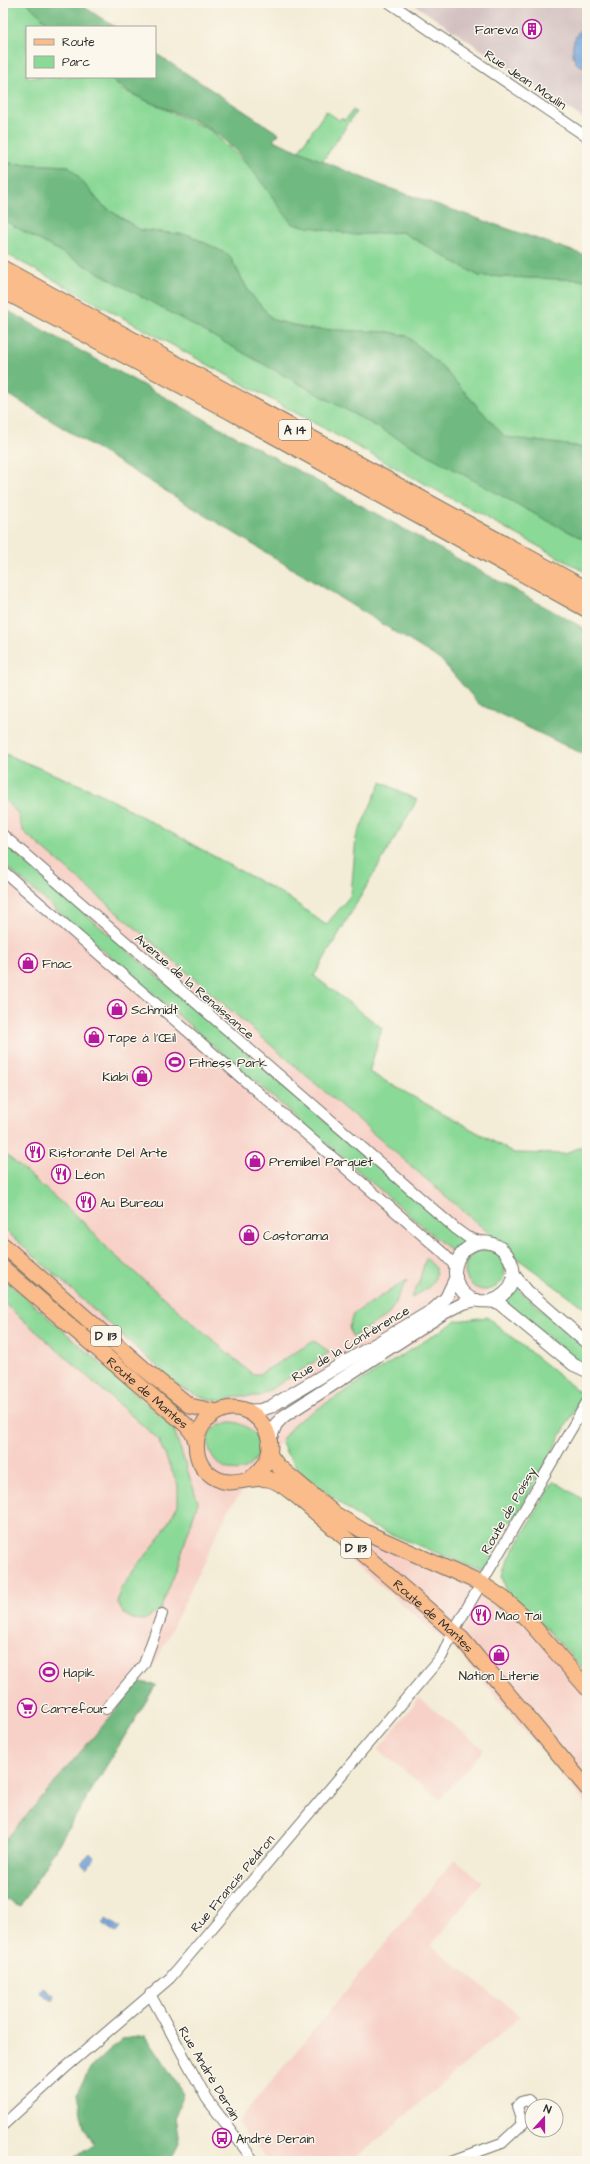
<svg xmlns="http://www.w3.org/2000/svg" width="590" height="2164" font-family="'Architects Daughter',sans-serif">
<rect width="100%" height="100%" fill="#fbf7ec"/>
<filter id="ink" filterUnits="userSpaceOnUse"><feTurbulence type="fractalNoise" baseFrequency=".025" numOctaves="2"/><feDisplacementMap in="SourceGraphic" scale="8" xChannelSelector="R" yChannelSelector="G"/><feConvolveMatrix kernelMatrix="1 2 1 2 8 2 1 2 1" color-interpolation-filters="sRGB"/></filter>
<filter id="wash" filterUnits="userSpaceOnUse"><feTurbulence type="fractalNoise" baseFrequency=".012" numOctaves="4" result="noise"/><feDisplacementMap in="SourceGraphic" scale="16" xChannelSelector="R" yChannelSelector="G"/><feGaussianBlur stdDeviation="0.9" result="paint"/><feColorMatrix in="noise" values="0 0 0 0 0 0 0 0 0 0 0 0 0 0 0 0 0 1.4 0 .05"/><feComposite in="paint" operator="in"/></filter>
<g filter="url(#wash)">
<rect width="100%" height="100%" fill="#f3ecd6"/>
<g fill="#f7d1c7">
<polygon points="3,799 17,812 23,831 521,1261 474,1304 295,1423 230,1507 155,1664 3,1843"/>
<polygon points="367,1529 507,1593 540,1622 587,1673 587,1805 460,1654 347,1557"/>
<polygon points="419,1698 484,1749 440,1799 378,1750"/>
<polygon points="455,1859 482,1882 431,1946 520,2016 353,2161 268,2161 237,2123"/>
</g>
<polygon fill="#d2bfc0" points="412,3 587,3 587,121 581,117"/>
<g fill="#8bd997" stroke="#5b8261">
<polygon points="3,3 27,3 51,27 27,27 27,77 109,77 121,89 210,130 244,162 385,232 402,232 479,276 587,280 587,449 582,447 505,437 442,367 407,336 389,332 309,329 273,320 249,292 229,255 189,235 140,230 102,205 69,166 3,163"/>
<polygon points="353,110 356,112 322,162 298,152 326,111 339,120 341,118 345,120"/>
<polygon points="3,219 587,538 587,573 3,252"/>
<polygon points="3,753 99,793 286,896 326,925 351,895 356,838 381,782 417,800 314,976 382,1028 369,1072 514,1153 565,1154 587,1144 587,1310 521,1261 23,831 17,812 3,799"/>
<polygon points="3,843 469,1245 458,1257 3,864"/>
<polygon points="3,1152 82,1221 111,1252 252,1374 260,1374 314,1341 330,1352 260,1396 238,1396 223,1401 203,1398 180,1387 3,1228"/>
<circle cx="485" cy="1270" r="20"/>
<path d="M426,1258L436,1268C437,1286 425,1290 411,1298L418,1285Z"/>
<polygon points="3,1278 173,1427 198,1502 175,1573 160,1610 144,1620 133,1619 124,1614 117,1603 120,1590 160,1537 178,1505 178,1485 158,1439 3,1302"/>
<polygon points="407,1280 389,1314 353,1337 349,1328 353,1314"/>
<polygon points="517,1288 587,1350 587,1362 576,1361 504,1301"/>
<polygon points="487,1317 583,1395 516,1517 505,1525 491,1551 494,1558 483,1572 369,1525 302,1474 287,1454 281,1441 295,1423 456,1321"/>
<path d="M230,1422C244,1422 256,1432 260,1446C251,1493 198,1464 210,1432L218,1426Z"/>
<polygon points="554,1481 587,1502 587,1673 540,1622 507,1593 502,1576 505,1565"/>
</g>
<g fill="#70b980" stroke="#4e7256">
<polygon points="27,3 78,3 115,27 51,27"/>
<path d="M155,53L279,134L273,140L380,185L587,256V280L479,276L402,232L355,235L292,224C268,192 244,153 211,130C179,109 137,104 109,77H155Z"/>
<polygon points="3,163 69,166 102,205 140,230 189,235 229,255 249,292 273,320 309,329 389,332 407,336 442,367 505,437 582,447 587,449 587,541 540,517 3,220"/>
<polygon points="3,308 587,630 587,756 479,704 441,660 3,391"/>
<polygon points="140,1682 156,1685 20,1907 3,1898 3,1843"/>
<polygon points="146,2036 184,2094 175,2117 179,2142 171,2161 69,2161 94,2145 84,2127 77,2094 89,2070 122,2039"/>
</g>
<g fill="#6ea0d9" stroke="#4c6682">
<path d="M587,23V68H586L576,63C568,47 575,33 587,23Z"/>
<polygon points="90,1853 95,1858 87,1868 81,1863"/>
<polygon points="106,1919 120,1928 116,1933 103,1924"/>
<polygon points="43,1987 54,1995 54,2000 51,2000 39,1992"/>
</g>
</g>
<g filter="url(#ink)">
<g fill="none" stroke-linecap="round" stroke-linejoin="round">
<defs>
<g id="minor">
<polyline points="390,3 587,137"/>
<polyline points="3,835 456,1229 467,1237 485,1243"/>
<polyline points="3,871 443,1253 456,1267"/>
<polyline points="106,1709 144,1664 162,1614"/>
<polyline points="150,1994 207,2099 254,2161"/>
<polyline points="522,2124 517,2106 521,2102 528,2100 534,2106"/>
<polyline points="3,2125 64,2069 170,1978 442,1656 453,1632 587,1402"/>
<polyline points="452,2161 502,2143 532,2115"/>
</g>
<g id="tertiary">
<polyline points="513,1274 527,1291 587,1343"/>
<path d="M491,1301C538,1285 502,1222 466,1249C459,1255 455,1264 455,1273C456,1287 466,1299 479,1301C487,1302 493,1300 500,1304L574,1365L587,1371"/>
<polyline points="244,1411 260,1410 270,1407 433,1310 446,1298 456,1277"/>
<polyline points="270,1440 276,1424 284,1416 444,1313 464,1303 477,1300"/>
</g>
<g id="primary">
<polyline points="3,1245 143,1368 190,1406 217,1412"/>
<path id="s1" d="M3,1268L186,1425L194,1435L196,1443"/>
<polyline points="269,1454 278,1466 335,1514 365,1532 482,1584 503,1598 527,1619 587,1688"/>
<path id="s2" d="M252,1477C294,1450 254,1389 214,1414C205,1420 199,1429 197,1439C195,1451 198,1464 207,1472C229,1492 245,1475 268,1479C280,1481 289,1491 299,1498L462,1639L587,1788"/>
</g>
<g id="motorway">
<polyline points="3,270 587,591"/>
<polyline points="3,289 230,410 587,608"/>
</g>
</defs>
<use href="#minor" stroke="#716f67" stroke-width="12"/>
<use href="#tertiary" stroke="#716f67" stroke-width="14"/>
<use href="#primary" stroke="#716f67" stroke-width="17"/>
<use href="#motorway" stroke="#716f67" stroke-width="20"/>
<use href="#minor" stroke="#fff" stroke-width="10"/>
<use href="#tertiary" stroke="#fff" stroke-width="12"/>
<use href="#primary" stroke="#f9bc8a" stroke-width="15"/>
<use href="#motorway" stroke="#f9bc8a" stroke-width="18"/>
</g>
</g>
<defs>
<symbol id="building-ring" viewBox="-11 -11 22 22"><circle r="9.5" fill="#fbf7ec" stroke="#b5179e" stroke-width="1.5"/><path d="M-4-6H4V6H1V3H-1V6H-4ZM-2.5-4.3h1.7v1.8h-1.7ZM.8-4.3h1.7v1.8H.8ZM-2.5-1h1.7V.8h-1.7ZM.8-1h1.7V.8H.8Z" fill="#b5179e"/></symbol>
<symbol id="shop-ring" viewBox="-11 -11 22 22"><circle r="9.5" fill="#fbf7ec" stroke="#b5179e" stroke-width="1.5"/><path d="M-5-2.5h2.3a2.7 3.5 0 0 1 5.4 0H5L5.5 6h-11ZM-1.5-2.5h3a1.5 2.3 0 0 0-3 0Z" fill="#b5179e"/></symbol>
<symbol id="stadium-ring" viewBox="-11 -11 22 22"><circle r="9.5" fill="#fbf7ec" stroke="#b5179e" stroke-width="1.5"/><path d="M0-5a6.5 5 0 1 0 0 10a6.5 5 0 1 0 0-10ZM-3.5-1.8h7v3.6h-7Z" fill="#b5179e"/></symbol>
<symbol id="restaurant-ring" viewBox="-11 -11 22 22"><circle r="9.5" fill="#fbf7ec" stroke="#b5179e" stroke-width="1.5"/><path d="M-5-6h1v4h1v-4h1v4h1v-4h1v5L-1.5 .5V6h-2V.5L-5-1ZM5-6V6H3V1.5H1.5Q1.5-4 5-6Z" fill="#b5179e"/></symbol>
<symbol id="supermarket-ring" viewBox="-11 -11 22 22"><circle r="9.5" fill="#fbf7ec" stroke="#b5179e" stroke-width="1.5"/><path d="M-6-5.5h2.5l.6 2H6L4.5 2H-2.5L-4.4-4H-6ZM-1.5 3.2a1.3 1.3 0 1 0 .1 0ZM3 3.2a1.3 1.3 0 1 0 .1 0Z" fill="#b5179e"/></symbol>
<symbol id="bus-ring" viewBox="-11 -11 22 22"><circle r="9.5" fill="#fbf7ec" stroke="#b5179e" stroke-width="1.5"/><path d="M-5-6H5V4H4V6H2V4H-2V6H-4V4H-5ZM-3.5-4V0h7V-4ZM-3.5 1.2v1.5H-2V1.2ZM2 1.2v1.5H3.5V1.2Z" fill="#b5179e"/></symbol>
</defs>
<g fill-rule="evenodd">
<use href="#building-ring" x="521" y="18" width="22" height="22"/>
<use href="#shop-ring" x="17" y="952" width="22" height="22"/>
<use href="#shop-ring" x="106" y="998" width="22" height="22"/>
<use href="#shop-ring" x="83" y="1026" width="22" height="22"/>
<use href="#stadium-ring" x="164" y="1051" width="22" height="22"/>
<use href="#shop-ring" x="131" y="1065" width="22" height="22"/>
<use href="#restaurant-ring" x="24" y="1141" width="22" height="22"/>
<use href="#shop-ring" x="244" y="1150" width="22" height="22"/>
<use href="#restaurant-ring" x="50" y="1163" width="22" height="22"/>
<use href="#restaurant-ring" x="75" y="1191" width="22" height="22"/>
<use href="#shop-ring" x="238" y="1224" width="22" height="22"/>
<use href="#restaurant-ring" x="470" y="1604" width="22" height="22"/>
<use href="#shop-ring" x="488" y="1644" width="22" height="22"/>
<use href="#stadium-ring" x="38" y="1661" width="22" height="22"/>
<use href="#supermarket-ring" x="16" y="1697" width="22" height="22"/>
<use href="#bus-ring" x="211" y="2127" width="22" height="22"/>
</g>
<g text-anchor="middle" stroke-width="3" stroke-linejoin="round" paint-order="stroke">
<g fill="#fbf7ec" stroke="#696865" stroke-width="1">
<rect x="279" y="420" width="32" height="20" rx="3"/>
<rect x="91" y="1326" width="30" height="20" rx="3"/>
<rect x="341" y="1538" width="30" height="20" rx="3"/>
</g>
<g font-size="12" font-weight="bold" fill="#2b2b2b">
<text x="295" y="434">A 14</text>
<text x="106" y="1340">D 113</text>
<text x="356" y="1552">D 113</text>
</g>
<g font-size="13" fill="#2b2b2b" stroke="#fbf7ec" text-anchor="start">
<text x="518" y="34" text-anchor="end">Fareva</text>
<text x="42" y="968">Fnac</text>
<text x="131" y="1014">Schmidt</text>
<text x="108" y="1042">Tape à l'Œil</text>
<text x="189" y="1067">Fitness Park</text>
<text x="128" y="1081" text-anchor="end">Kiabi</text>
<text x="49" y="1157">Ristorante Del Arte</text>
<text x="269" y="1166">Premibel Parquet</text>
<text x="75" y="1179">Léon</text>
<text x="100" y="1207">Au Bureau</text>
<text x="263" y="1240">Castorama</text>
<text x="495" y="1620">Mao Tai</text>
<text x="63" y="1677">Hapik</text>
<text x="499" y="1680" text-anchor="middle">Nation Literie</text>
<text x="41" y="1713">Carrefour</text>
<text x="236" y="2143">André Derain</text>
</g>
<g font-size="13" fill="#2b2b2b" stroke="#fbf7ec">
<text transform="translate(526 79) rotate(34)" y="5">Rue Jean Moulin</text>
<text transform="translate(195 986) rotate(41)" y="5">Avenue de la Renaissance</text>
<text transform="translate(350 1343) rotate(-31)" y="5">Rue de la Conférence</text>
<text dy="5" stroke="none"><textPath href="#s1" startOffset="191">Route de Mantes</textPath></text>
<text transform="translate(508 1510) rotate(-60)" y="5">Route de Poissy</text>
<text dy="5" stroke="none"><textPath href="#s2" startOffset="462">Route de Mantes</textPath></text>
<text transform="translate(232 1883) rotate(-50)" y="5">Rue Francis Pédron</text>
<text transform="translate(210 2073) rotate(59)" y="5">Rue André Derain</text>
</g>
</g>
<rect width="590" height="2164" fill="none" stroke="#fbf7ec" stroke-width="16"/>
<rect x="26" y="26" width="130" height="52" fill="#fbf7ec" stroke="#a8a59f"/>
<rect x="34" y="39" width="20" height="6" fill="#f9bc8a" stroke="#a8a59f"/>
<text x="62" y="46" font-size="12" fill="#2b2b2b">Route</text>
<rect x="34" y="56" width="20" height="12" fill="#8bd997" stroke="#a8a59f"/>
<text x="62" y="66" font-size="12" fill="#2b2b2b">Parc</text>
<g transform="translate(544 2118) rotate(21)"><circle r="19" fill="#fbf7ec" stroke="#a8a59f"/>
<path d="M0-3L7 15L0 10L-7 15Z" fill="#b5179e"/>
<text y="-6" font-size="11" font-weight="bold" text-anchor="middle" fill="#2b2b2b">N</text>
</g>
</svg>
